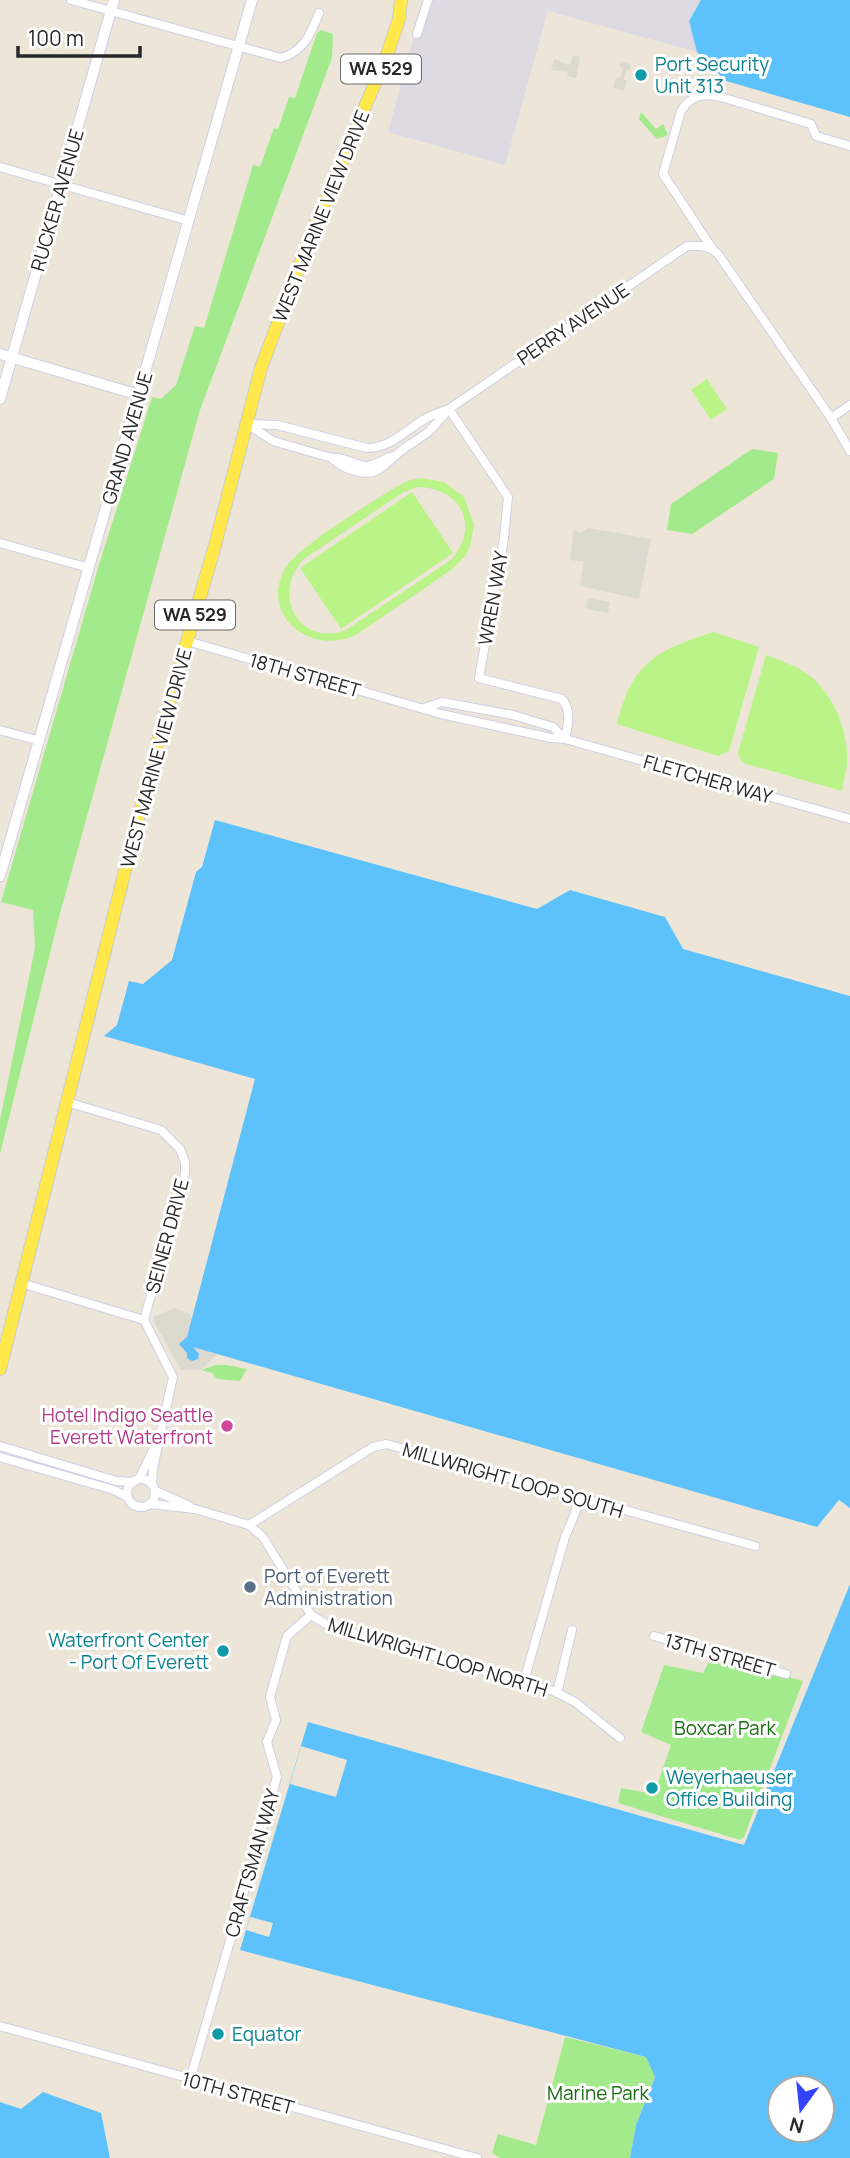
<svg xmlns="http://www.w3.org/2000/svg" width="850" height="2158" font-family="Manrope,sans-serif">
<rect width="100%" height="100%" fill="#ede6d8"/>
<polygon fill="#dedae4" points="424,0 701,0 689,21 697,52 548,11 505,165 388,132"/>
<g fill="#a3ea8d">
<polygon points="321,30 333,34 332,58 200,410 59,917 0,1154 0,1120 35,948 33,910 1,902 98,568 152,397 161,399 176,385 195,326 204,328 253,165 260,167 274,128 278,129 289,97 295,98 317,33"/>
<polygon points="641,112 656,129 663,124 668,135 657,139 639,119"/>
<polygon points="752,449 778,453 774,479 692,534 667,530 671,504"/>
<polygon points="216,1365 226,1365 247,1369 240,1381 217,1379 212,1373 201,1370"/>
<polygon points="712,1656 803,1681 744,1837 740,1840 618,1803 621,1788 654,1794 671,1745 641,1732 664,1665 703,1673"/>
<polygon points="565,2037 646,2057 655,2076 636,2125 630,2158 500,2158 492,2153 498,2134 536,2145"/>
</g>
<g fill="#baf387" fill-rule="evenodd">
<polygon points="707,379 727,409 711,420 691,390"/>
<path d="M421,478L444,482L464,497L474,525L470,547L466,555L451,570L356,635C310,656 259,615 285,569C298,546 370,504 394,488L410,480ZM418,487C461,488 480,525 452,559L346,630C299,648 270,594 304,559L402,493Z"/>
<polygon points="412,492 453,553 341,629 300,568"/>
<path d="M713,632L759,647L729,751L718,756L617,724C632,662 656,651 713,632Z"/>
<path d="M766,655C779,660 794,665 806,673C833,692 849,731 847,764C846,773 843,782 842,791L743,763L738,753Z"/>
</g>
<g fill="#dcd9cf">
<polygon points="573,55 580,57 576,78 567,76 568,72 551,70 554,59 570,65"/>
<polygon points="621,61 631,65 630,70 627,69 624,79 627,81 624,91 613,87 616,77 620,78 623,68 619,66"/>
<polygon points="588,528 651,539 639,599 580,586 584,562 570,560 574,529 580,533"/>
<polygon points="588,598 610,602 608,613 586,609"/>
<polygon points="175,1308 190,1314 191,1317 196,1316 217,1350 216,1355 201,1370 181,1370 155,1324 153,1317"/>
</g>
<g fill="#5dc1fc" fill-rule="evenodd">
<polygon points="701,0 850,0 850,117 726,81 697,52 689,21"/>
<polygon points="215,820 537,909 570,890 665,917 683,949 850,996 850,1508 839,1500 817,1527 193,1347 199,1354 198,1359 192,1361 187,1358 187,1353 179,1344 187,1337 255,1079 104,1036 117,1025 129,981 143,984 172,960 196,872 202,867"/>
<path d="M850,1584V2158H630L636,2125L655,2077L646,2057L240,1950L308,1722L744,1845ZM780,2088H822V2130H780Z"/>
<polygon points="43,2092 101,2113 110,2158 0,2158 0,2102 21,2109"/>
</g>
<g fill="#ede6d8">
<polygon points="301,1746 347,1760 336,1797 290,1784"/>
<polygon points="250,1917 273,1923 269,1937 246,1930"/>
</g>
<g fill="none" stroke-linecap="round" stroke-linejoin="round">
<defs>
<g id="street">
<path d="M71,0L281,58C304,51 311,34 319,13"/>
<polyline points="417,34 428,0"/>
<polyline points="0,167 189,221"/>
<path d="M713,250L663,174L681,111C691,95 703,93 721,97L811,124L816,136L850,146"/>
<path d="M449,409L508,497L504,538L479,678L562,699C572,712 568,724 565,739"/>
<polyline points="831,418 850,405"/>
<path d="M247,424L277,425L367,448C390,448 405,431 423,420C431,415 440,412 449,409L687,246C699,245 709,246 718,254L831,418L850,451"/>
<path d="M250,426L273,441L332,458C345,456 354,466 367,466C377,465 384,458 394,456"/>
<path d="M332,458C340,468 361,475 373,472C384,469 388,461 396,455C406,446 418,440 428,432C435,426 441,418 447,411"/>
<polyline points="0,543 89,568"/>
<polyline points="187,641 441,714 551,738 565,739 850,819"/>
<polyline points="424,708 442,702 513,715 553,727 565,739"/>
<polyline points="0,730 40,741"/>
<polyline points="67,1102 161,1130 180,1149 185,1162 185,1173 144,1320 173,1377 153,1468 152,1484"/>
<polyline points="21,1283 144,1320"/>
<polyline points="0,1446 116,1481 133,1482"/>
<polyline points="0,1457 114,1490 127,1497"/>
<circle cx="141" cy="1493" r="14"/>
<polyline points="139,1479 155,1446"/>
<polyline points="156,1491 189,1506"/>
<polyline points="151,1504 195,1509 249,1525 263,1537 311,1615 329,1626 556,1692 575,1702 620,1738"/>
<polyline points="249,1525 373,1447 386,1444 755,1546"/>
<polyline points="654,1636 786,1674"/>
<polyline points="524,1681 565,1537 574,1516 579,1499"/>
<polyline points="557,1693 572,1630"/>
<polyline points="0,2026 477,2158"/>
<polyline points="190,2080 277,1777 267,1742 276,1720 270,1697 287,1636 311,1615"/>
</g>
<g id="secondary">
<polyline points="0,354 139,395"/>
<polyline points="0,399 114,0"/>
<polyline points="0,876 252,0"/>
</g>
<polyline id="primary" points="0,1369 155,751 214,549 261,368 314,227 387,55 399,19 401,0"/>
</defs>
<use href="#street" stroke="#cdcfe4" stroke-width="10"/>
<use href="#secondary" stroke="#cdcfe4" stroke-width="12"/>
<use href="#primary" stroke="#cbcbcb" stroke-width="14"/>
<use href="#street" stroke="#fff" stroke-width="8"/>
<use href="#secondary" stroke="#fff" stroke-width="10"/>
<use href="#primary" stroke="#ffe84a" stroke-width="12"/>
</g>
<g fill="#0f9aa8" stroke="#fff" stroke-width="2.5">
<circle cx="641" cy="75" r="7"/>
<circle cx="223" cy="1651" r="7"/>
<circle cx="652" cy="1788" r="7"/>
<circle cx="218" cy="2034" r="7"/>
</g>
<circle fill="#d1479c" stroke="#fff" stroke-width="2.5" cx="227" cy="1426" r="7"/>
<circle fill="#5c6f8a" stroke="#fff" stroke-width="2.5" cx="250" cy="1587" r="7"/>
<g text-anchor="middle" stroke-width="6" stroke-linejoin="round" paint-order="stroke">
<g fill="#fff" stroke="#686868" stroke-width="2">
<rect x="341" y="54.5" width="80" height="29" rx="5"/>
<rect x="155" y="600.5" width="80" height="29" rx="5"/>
</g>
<g font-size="18" font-weight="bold" fill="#282828">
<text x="381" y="75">WA 529</text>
<text x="195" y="621">WA 529</text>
</g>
<g font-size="19" fill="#0d838f" stroke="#fff" text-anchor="start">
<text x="655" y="71">Port Security<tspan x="655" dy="22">Unit 313</tspan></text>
<text x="209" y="1647" text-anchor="end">Waterfront Center<tspan x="209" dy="22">- Port Of Everett</tspan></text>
<text x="666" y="1784">Weyerhaeuser<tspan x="666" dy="22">Office Building</tspan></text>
<text x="232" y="2041">Equator</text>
</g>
<g font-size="19" fill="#282828" stroke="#fff">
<text transform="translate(57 200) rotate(-74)" y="7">RUCKER AVENUE</text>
<text transform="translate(321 216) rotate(-68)" y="7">WEST MARINE VIEW DRIVE</text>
<text transform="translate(573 324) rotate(-34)" y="7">PERRY AVENUE</text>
<text transform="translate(127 438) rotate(-74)" y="7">GRAND AVENUE</text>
<text transform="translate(493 598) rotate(-80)" y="7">WREN WAY</text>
<text transform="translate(305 675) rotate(16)" y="7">18TH STREET</text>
<text transform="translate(156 758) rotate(-75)" y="7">WEST MARINE VIEW DRIVE</text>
<text transform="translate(708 779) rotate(16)" y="7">FLETCHER WAY</text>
<text transform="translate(167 1236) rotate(-75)" y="7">SEINER DRIVE</text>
<text transform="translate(513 1480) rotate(16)" y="7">MILLWRIGHT LOOP SOUTH</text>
<text transform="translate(720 1655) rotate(16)" y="7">13TH STREET</text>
<text transform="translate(438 1657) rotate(17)" y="7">MILLWRIGHT LOOP NORTH</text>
<text transform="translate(252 1863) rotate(-74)" y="7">CRAFTSMAN WAY</text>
<text transform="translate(238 2093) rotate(15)" y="7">10TH STREET</text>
</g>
<g font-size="19" fill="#b23c85" stroke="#fff" text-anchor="end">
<text x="213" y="1422">Hotel Indigo Seattle<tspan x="213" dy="22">Everett Waterfront</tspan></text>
</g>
<g font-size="19" fill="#4e5e75" stroke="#fff" text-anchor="start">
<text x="264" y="1583">Port of Everett<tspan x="264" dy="22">Administration</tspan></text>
</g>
<g font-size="19" fill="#1a6c11" stroke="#fff">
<text x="725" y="1735">Boxcar Park</text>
<text x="598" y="2100">Marine Park</text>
</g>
</g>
<g transform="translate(801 2109) rotate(195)"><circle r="33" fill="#ffffff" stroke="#a9a9a9" stroke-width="2"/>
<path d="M0-5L12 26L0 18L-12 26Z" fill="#3243ff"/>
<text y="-10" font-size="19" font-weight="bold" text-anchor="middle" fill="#282828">N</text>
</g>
<path d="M18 46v10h122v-10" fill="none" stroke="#282828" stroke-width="3.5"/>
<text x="28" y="46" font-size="21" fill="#282828" stroke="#ffffff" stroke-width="5" paint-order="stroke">100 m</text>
</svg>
